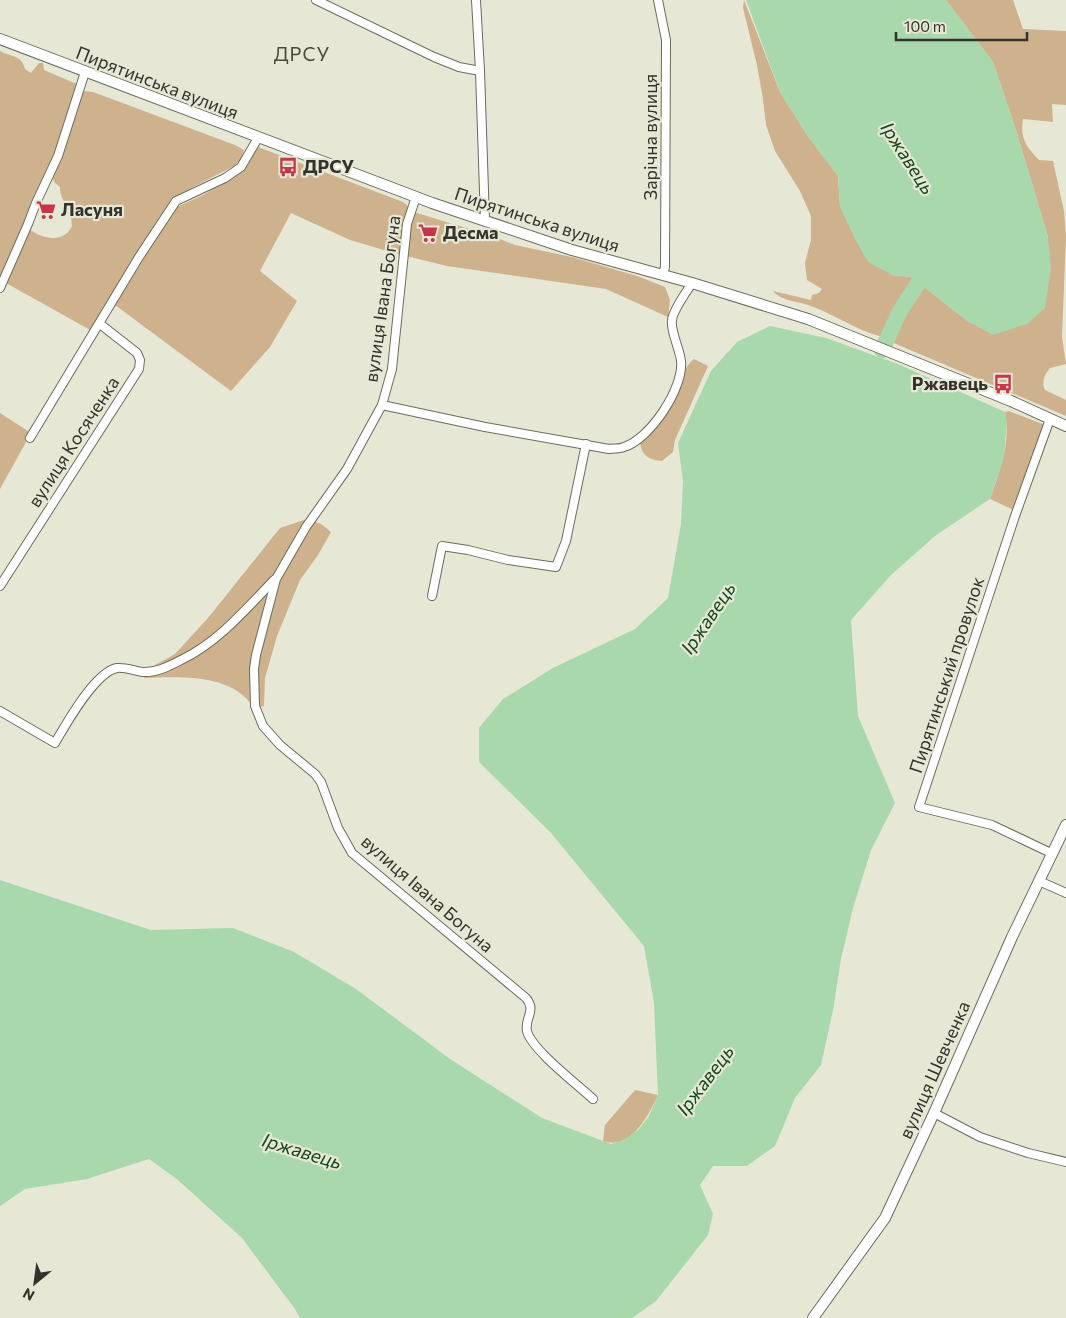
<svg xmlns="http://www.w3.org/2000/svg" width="1066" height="1318" font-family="Commissioner,sans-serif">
<rect width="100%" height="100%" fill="#e6e7d5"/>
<g fill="#ceb18d">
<path d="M744,0L780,92L807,135L838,176L840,207L892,275L911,277L969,322L1048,237L1015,127L993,62L946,0H1013L1023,29L1066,31V105L1052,104L1053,122L1023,119C1020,139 1026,146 1039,160L1053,161L1064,211L1066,236L1062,337L1066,364L1050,368C1045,374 1041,382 1045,390L1066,400V416L889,341L898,321L895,316L883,337C856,331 832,312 805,304C794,301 780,300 773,291L811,300L812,295L819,293L822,289L807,280L805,263L811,240V216L800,191L775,151L766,125L763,99L757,65L743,8Z"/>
<path d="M0,51C11,57 22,55 25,69L31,73L39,63H43L44,70L77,84L67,127L0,286Z"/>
<path d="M83,91L93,92L235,145L244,150L241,159L234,166L176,196L102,309L92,331L6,283L29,229C42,239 64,244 72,226C72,210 59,199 60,187L55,183L51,175L65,148L79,98Z"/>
<polygon points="258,147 403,202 417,213 492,236 515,245 572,257 637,276 665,287 670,300 668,317 606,289 447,266 394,253 350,240 291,213 260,271 297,301 270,347 231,391 115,305 175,208 203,195 242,172"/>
<path d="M694,359L708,366L675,440L673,452L662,461C649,460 642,456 640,443C658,430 671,410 679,390C683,379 684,366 694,359Z"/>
<path d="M1009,411L1045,425L1016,511L990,499C1000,471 1011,442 1005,412Z"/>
<polygon points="0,413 31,433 0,489"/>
<path d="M307,519L321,524L331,532L318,555L300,580L277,636L265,678L264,706L254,708C232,673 180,677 144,678L146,670L175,654L208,618L280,528Z"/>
<path d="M635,1090L658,1095C649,1115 630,1151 603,1141L605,1125Z"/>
</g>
<g fill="#a8d8ab">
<polygon points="746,0 946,0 993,62 1015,127 1048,237 1051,268 1045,308 1027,324 993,335 969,322 911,277 892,275 868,262 855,239 840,207 838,176 807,135 780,92"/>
<polygon points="770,326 826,338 898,364 1005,412 1007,422 1004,457 990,499 935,536 891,575 851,620 858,716 895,803 871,850 853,908 841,959 833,1010 821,1065 795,1098 775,1146 747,1166 713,1166 700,1185 713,1214 708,1235 656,1301 632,1318 300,1318 295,1309 242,1238 178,1180 149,1159 87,1179 25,1189 0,1206 0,880 151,930 233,928 294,952 356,989 450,1059 542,1118 611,1144 624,1140 639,1129 649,1116 658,1095 654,1003 644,946 551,833 479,762 479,728 503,699 553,668 635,629 668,598 681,524 683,481 678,443 711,371 737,342"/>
</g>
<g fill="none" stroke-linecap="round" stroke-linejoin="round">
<polyline stroke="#a8d8ab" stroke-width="16" points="882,350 900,311 930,265"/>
<defs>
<g id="street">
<polyline points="316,0 434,57 459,67 480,71"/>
<polyline points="476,0 480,71 485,221"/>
<polyline points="658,0 666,40 665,267 663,275"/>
<path d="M416,197L407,224L392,369L382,405L347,469L306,527L276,579L256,655L254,669L255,706L263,726L280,745L315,774L321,782L338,828L352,853L526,998C537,1011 524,1018 527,1031C531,1049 578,1085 593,1099"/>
<polyline points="0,288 28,224 36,203 58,156 85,72"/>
<path d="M382,405L485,427L609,449C614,448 620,449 624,447C650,439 684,388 681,361C680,350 670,330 672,320C673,310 687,291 692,283"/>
<polyline points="1050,419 1015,516 919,807 992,825 1051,853"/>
<polyline points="30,438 139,257 176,201 225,178 241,167 258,138"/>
<polyline points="0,586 139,369 140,360 137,353 100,324"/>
<polyline points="432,596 442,546 468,550 508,560 556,567 566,541 586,444"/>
<path d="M0,711L55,743C66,724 95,672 117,668C125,667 135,671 143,672C157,673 171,665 183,659C219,641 246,609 274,580"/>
<polyline points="1039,881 1066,893"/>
<polyline points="934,1113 980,1137 1028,1153 1066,1162"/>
</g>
<g id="secondary">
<polyline points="0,39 432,203 572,250 692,283 808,319 1011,401 1066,426"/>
<polyline points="813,1318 885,1218 934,1113 1012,937 1066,825"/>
</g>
</defs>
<use href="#street" stroke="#6c6c5d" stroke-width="10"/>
<use href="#secondary" stroke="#6c6c5d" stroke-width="12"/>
<use href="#street" stroke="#fff" stroke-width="8"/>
<use href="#secondary" stroke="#fff" stroke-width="10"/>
</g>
<defs>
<symbol id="bus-bare" viewBox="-9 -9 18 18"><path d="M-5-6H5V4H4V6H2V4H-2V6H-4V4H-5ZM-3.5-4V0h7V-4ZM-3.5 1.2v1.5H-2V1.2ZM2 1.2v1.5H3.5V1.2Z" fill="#c6364a" stroke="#e6e7d5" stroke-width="2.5" paint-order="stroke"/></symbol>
<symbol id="supermarket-bare" viewBox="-9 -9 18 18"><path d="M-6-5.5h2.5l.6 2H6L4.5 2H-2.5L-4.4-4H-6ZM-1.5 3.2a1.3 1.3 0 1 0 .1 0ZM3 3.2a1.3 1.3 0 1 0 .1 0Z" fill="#c6364a" stroke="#e6e7d5" stroke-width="2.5" paint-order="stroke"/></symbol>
</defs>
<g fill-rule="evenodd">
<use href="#bus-bare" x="274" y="153" width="28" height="28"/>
<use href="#supermarket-bare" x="32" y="196" width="28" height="28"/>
<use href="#supermarket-bare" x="414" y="219" width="28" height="28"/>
<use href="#bus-bare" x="989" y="370" width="28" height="28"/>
</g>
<g text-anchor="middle" stroke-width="4.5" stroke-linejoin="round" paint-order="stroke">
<g font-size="18" fill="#33332c" stroke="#e6e7d5">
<text transform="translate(157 83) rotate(21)" y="6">Пирятинська вулиця</text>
<text transform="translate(651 137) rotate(-90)" y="6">Зарічна вулиця</text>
<text transform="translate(537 220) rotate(18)" y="6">Пирятинська вулиця</text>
<text transform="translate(383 299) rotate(-82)" y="6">вулиця Івана Богуна</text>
<text transform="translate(74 442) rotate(-57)" y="6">вулиця Косяченка</text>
<text transform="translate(947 675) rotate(-72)" y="6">Пирятинський провулок</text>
<text transform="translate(427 894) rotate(41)" y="6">вулиця Івана Богуна</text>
<text transform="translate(935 1070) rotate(-66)" y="6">вулиця Шевченка</text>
</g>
<g font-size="18" font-weight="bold" fill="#33332c" stroke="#e6e7d5" text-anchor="start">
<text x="303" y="173">ДРСУ</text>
<text x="61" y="216">Ласуня</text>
<text x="443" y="239">Десма</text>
<text x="988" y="390" text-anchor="end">Ржавець</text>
</g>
<g font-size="19" letter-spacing="1" fill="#494a3b" stroke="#e6e7d5">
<text x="302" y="61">ДРСУ</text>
</g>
<g font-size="19" font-style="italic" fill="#15481d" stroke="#e6e7d5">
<text transform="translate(908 158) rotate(57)" y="7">Іржавець</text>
<text transform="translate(708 618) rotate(-56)" y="7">Іржавець</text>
<text transform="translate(705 1080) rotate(-53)" y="7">Іржавець</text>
<text transform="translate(302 1151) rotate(17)" y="7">Іржавець</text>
</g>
</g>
<g transform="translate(35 1283) rotate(209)" stroke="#e6e7d5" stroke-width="4" paint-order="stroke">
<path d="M0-4L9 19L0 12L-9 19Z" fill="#33332c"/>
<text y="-8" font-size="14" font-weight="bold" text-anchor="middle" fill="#33332c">N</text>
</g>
<path d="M896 32v8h131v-8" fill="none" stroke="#33332c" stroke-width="2.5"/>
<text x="904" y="32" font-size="15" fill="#33332c" stroke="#e6e7d5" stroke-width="4" paint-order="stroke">100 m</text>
</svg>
